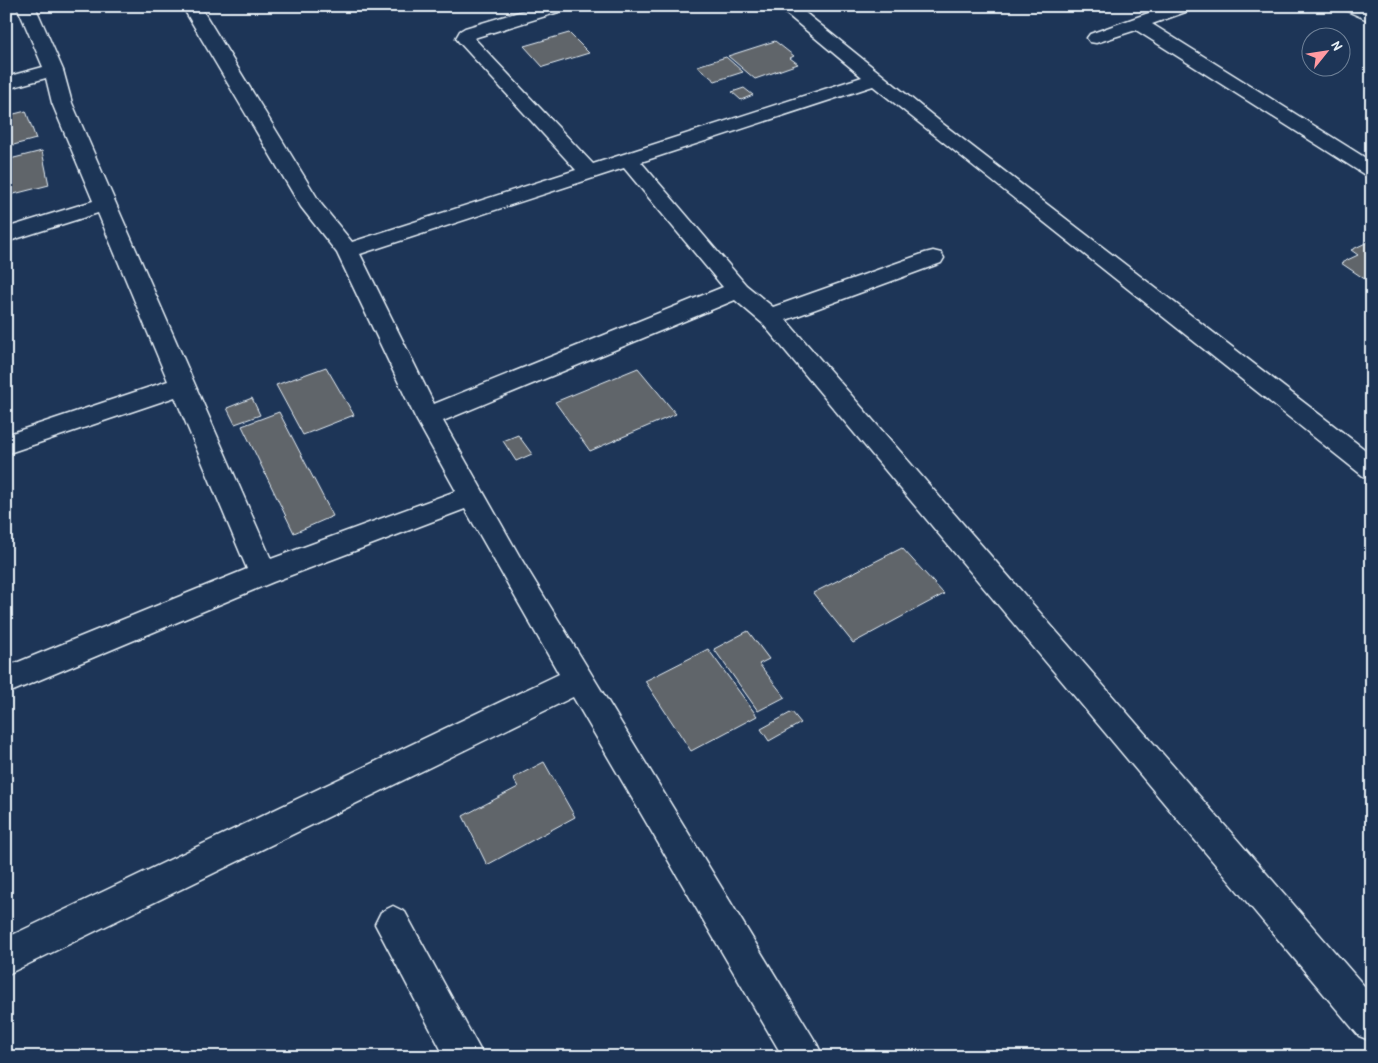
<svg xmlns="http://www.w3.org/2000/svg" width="1378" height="1063" font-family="'Patrick Hand',sans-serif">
<rect width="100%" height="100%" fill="#1d3557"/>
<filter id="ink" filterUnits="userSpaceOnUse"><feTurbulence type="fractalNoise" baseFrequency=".02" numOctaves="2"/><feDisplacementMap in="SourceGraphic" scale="10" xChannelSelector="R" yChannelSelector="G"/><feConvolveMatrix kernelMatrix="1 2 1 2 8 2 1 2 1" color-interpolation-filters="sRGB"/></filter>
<g filter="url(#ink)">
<g fill="#60656b" stroke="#e8f1f8">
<polygon points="569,33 589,53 543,67 524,46"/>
<polygon points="775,41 794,56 790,58 798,64 755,79 728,56"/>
<polygon points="726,57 743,72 715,81 697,66"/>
<polygon points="744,88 753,95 741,100 732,92"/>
<polygon points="26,111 36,139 6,147 6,116"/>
<polygon points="42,151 49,185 6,196 6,160"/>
<polygon points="1372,240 1372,284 1341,263 1358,255 1351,250"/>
<polygon points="326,367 354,415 303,435 276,385"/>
<polygon points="638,368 676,414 590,451 555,402"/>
<polygon points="252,398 260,415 235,424 227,408"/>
<polygon points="279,412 333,516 294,533 242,426"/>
<polygon points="518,435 532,454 516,461 503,441"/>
<polygon points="902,548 944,594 853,643 813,593"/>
<polygon points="748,631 769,659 759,664 785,697 758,711 714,649"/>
<polygon points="708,649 757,716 691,751 645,681"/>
<polygon points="792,712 801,723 769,741 761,729"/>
<polygon points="544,762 575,817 487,865 463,816 518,787 513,778"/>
</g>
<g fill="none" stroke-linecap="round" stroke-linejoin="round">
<defs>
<g id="minor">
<path d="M17,6H35L63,70L72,103L271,559L456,491L415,417L337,253L301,207L182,6H200L321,204L352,242L576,170L459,42L456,38L460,31L465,28L539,6H568L565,10L474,38L593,164L862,77L777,6H797L943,124L1372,455V479L1363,476L873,86L641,162L746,285L773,307L925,253L933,251L941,253L944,258L941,263L786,320L1372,995V1041L1359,1036L762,323L735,300L443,421L520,557L817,1044L823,1057H783L573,697L6,975V938L559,674L465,509L273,582L6,694V667L247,569L175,397L6,454V435L168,381L98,213L6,242V228L93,201L52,103L46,78L6,89V77L43,67ZM624,168L723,287L434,404L360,254Z"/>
<polygon points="1168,6 1194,6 1191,10 1152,24 1372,162 1372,177 1365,175 1136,30 1096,43 1090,42 1087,38 1090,34"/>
<polygon points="1342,6 1365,6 1372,10 1372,22 1345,10"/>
<polygon points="393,906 405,912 484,1057 445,1057 375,924 381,912"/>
</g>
</defs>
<use href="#minor" stroke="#e8f1f8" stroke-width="3"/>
<use href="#minor" fill="#1d3557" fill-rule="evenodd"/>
</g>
</g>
<rect width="1378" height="1063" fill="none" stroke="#1d3557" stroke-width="25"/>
<rect x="12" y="12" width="1353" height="1038" fill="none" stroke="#e8f1f8" stroke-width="2" filter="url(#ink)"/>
<g transform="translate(1326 52) rotate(60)"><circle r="24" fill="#1d3557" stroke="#6e8097"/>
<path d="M0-4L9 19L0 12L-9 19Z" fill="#ff9aa2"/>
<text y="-8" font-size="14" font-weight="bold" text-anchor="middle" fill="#e8f1f8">N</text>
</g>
</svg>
